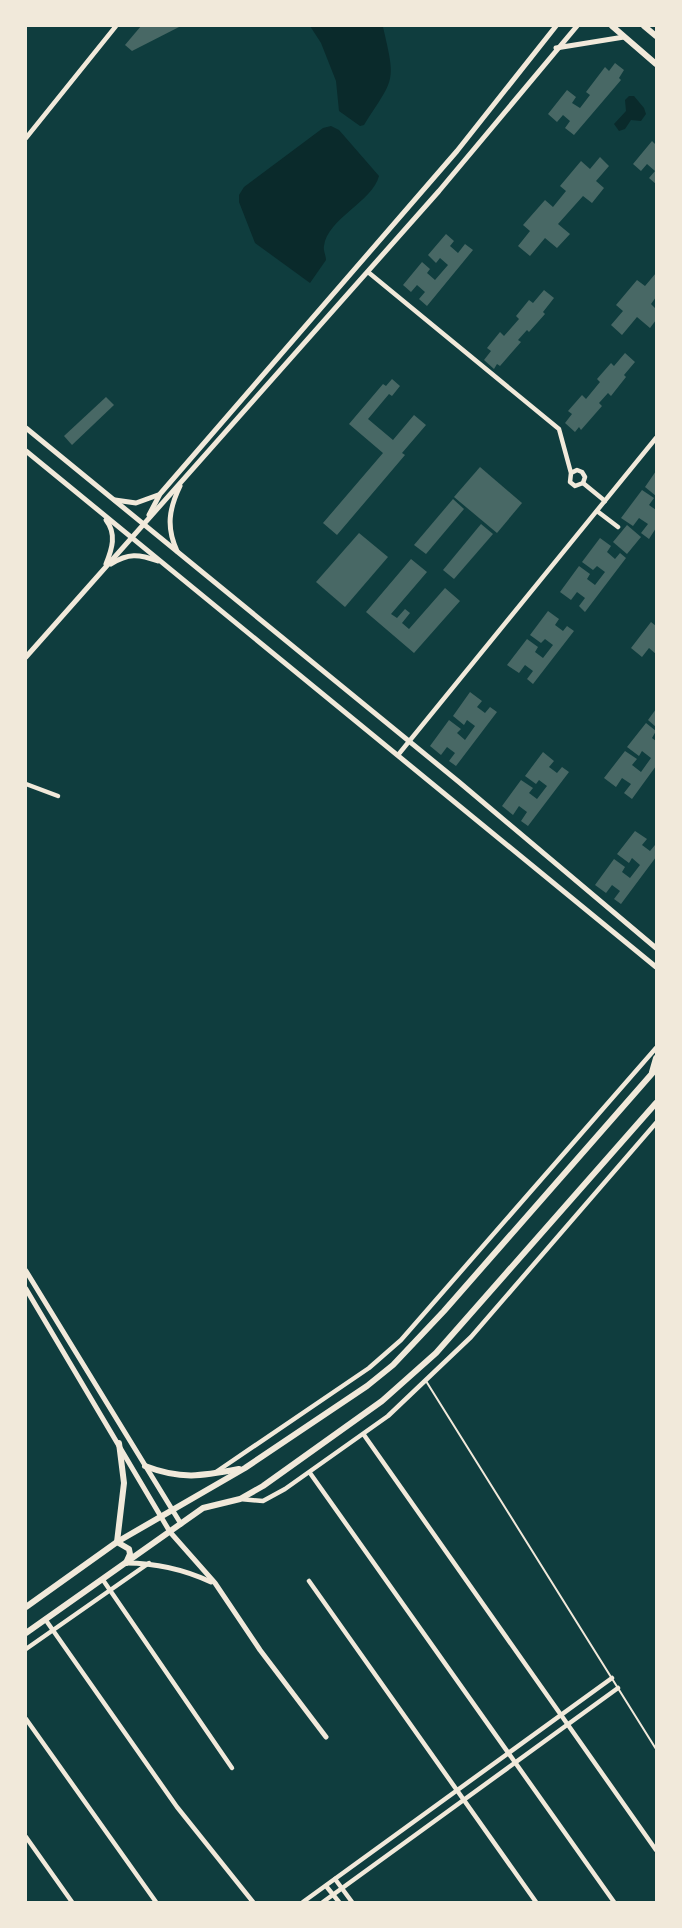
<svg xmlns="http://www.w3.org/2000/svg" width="682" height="1928" font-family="Ubuntu,sans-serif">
<rect width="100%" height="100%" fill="#0f3d3e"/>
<g fill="#0a2a2b">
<path d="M310,26L383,27C396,83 395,77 364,125L360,126L339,111L336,81L321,43Z"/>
<polygon points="629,96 634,96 644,108 646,114 641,121 631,120 625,129 619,131 614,124 626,111 625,100"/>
<path d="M331,126L339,130L379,176C373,201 327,219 324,246C323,250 326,256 326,260L310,283L255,243L239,202V195L244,187L323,128Z"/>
</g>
<g fill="#486865">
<polygon points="141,26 181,26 132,51 125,45"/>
<polygon points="615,63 624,70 619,78 621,80 574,135 565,128 570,121 563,115 557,122 548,114 567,90 576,97 572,103 580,108 590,95 586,92 605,67 609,71"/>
<polygon points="652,141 656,145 656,184 649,178 655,171 647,164 641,171 633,164"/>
<polygon points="600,157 609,166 596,181 604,188 592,203 583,196 558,224 570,234 557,248 545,238 530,256 518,246 530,231 523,225 545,200 553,207 566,191 560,186 581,161 590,169"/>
<polygon points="446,234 454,241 450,246 458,253 465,244 473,250 427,306 419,299 425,292 417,285 411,292 403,285 422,262 430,269 427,273 435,280 448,265 440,258 436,263 428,255"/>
<polygon points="656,273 656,297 651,304 656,309 656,320 650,328 637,317 622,335 611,325 623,311 616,305 637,280 645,286"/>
<polygon points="544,290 554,298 543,312 545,314 529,332 527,330 518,340 521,342 500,366 497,364 494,369 484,360 491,351 487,348 500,332 504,336 519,319 516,316 529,300 533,303"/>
<polygon points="625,353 635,362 624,375 626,377 611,396 608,393 599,403 602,406 581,430 579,427 575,432 565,423 572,414 568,411 582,395 586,399 600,382 597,379 611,363 614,366"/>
<polygon points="392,379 400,386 392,396 389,394 368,419 393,440 414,415 426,425 402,453 405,455 337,535 323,523 383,453 349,424 383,384 386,386"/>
<polygon points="106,397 114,405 72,445 64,436"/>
<polygon points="480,467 522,503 497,533 454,497"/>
<polygon points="656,471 656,496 645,487"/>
<polygon points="642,490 654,498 649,505 656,510 656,528 649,539 641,533 648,524 639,518 633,526 621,518"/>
<polygon points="453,499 464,509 426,554 414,545"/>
<polygon points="481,524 493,534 454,579 443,570"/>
<polygon points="627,525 641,537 627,554 613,542"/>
<polygon points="359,533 388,557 345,607 316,582"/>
<polygon points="600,538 611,546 607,552 615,559 620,553 626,558 585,612 579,606 585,598 577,592 571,600 560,592 579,566 590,574 587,579 595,585 605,572 597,566 593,570 582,562"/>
<polygon points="411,559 427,572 391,614 397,618 405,609 410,613 402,623 409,629 445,588 460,601 414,653 366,612"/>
<polygon points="548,611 559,619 555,625 563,631 567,626 574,631 533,684 527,679 533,671 525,665 519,673 507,665 527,639 538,647 535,652 543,658 553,645 545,639 541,643 530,635"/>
<polygon points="651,622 656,626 656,654 649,648 642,657 631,648"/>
<polygon points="470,692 482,701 477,707 485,713 490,707 497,712 456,766 449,761 455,753 447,747 441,755 430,746 449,720 461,729 457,733 465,740 475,726 467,720 464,725 453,716"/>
<polygon points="656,709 656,727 648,720"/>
<polygon points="646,723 656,731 652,738 656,741 656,766 632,799 624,793 631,784 622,778 616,787 604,778 625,751 637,759 632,765 641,772 651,758 642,751 639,756 627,747"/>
<polygon points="543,752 554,761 549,767 557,773 562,767 569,772 528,826 521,821 527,812 519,806 513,815 502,806 521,780 533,788 529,793 537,799 547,786 539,780 536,784 525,776"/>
<polygon points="635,831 647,839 642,845 650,851 655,845 656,847 656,857 621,904 614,899 620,891 612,885 606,893 595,885 614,859 625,867 622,872 630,878 640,865 632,858 629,863 617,854"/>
</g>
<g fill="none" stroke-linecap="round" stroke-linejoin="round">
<polyline stroke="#f1e9da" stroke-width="2" points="426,1381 656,1749"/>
<g stroke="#f1e9da" stroke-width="4.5">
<polyline points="26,138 116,26"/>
<polyline points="368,272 559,429 571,473 570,482 575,486 583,483 585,477 582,472 577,470 571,473"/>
<polyline points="583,483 605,501"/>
<polyline points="597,511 618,527"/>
<polyline points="398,755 656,438"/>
<polyline points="26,784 58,796"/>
<polyline points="364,1435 656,1850"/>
<polyline points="216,1472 369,1368 401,1340 656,1048"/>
<polyline points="310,1473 614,1902"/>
<polyline points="240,1499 263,1501 285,1489 388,1416 471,1337 656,1123"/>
<polyline points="103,1580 232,1768"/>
<polyline points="309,1581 536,1902"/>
<polyline points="45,1619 177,1807 253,1902"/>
<polyline points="26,1649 149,1563"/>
<polyline points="26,1719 156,1902"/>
<polyline points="26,1837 72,1902"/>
<polyline points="335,1879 352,1902"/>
<polyline points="326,1886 339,1902"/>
<polyline points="303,1902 612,1678"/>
<polyline points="323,1902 618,1688"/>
</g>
<g stroke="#f1e9da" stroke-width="5">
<polyline points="556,48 624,37"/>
<polyline points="26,428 459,782 656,948"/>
<polyline points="26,451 656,967"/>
<polyline points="115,500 136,503 158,495"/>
<polyline points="149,515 160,494 457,151 556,26"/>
<path d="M106,520C117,534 112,549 106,564"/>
<path d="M177,551C166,527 169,509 180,486"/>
<path d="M111,564C128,553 139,554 158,561"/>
<polyline points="26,657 439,191 577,26"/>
<polyline points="26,1271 181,1524"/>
<polyline points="26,1289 170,1532 215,1583 260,1650 326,1737"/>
<path d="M126,1563C157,1563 183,1569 211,1582"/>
</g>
<g stroke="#f1e9da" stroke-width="6">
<polyline points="612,26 656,64"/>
<polyline points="644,26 656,36"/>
<polyline points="652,1072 656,1058"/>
<path d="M145,1466C181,1480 202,1476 239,1469"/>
<polyline points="117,1542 124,1483 119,1443"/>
<polyline points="117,1542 129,1549 130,1554 126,1563"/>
<polyline points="26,1607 117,1542 245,1468 367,1386 393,1365 444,1311 656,1069"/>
<polyline points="26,1633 203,1508 240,1499 263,1486 382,1401 436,1353 656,1103"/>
</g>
</g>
<rect width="682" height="1928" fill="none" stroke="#f1e9da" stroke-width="54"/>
</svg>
